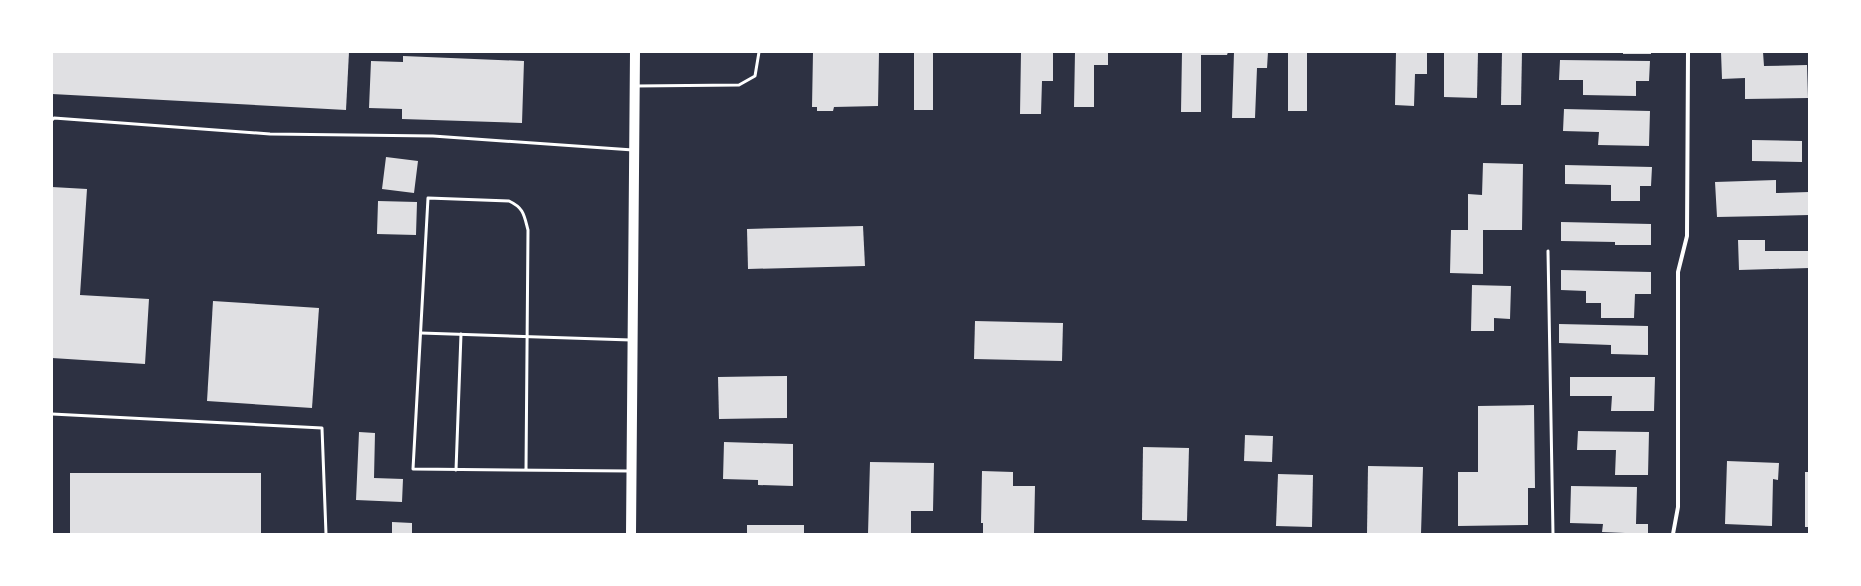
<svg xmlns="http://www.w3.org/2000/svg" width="1861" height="586" font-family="'Alegreya Sans',sans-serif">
<rect width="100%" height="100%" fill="#2d3142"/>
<g fill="#e0e0e3">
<polygon points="52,52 349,52 346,110 52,94"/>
<polygon points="813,52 879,52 878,106 834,107 833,111 817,111 817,107 812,107"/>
<rect x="914" y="52" width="19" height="58"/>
<polygon points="1021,52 1053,52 1053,81 1042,81 1041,114 1020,114"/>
<polygon points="1075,52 1108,52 1108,65 1094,65 1094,107 1074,107"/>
<polygon points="1182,52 1228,52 1227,55 1201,55 1201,112 1181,112"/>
<polygon points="1234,52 1268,52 1267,68 1257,68 1255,118 1232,118"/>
<rect x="1288" y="52" width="19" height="59"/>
<polygon points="1396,52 1427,52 1427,74 1415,74 1414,106 1395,105"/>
<polygon points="1444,52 1478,52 1477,98 1444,97"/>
<polygon points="1502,52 1522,52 1521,105 1501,105"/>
<rect x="1623" y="52" width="28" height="2"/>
<polygon points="1721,52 1763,52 1764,66 1807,65 1808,98 1745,99 1745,78 1722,79"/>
<polygon points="403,56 524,61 522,123 402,119 402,109 369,108 371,61 403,62"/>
<polygon points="1560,60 1650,61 1649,81 1636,81 1636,96 1583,95 1583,80 1559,80"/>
<polygon points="1564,109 1650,111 1649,146 1598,145 1599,132 1563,131"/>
<polygon points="1752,140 1802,141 1802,162 1752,161"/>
<polygon points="386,157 418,161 414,193 382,189"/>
<polygon points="1483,163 1523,164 1522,230 1483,230 1483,274 1450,273 1451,230 1468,230 1468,194 1482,195"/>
<polygon points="1565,165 1652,167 1651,186 1640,186 1640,201 1611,201 1611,185 1565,184"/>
<polygon points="1776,180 1776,193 1809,192 1809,215 1717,217 1715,182"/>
<polygon points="52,187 87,189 80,295 149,299 145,364 52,358"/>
<polygon points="378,201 417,202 416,235 377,234"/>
<polygon points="1561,222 1651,224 1651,245 1615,245 1615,242 1561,241"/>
<polygon points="863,226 865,266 748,269 747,229"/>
<polygon points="1738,240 1765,240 1765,251 1809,251 1809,268 1739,270"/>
<polygon points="1561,270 1651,272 1651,294 1635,294 1634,318 1601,318 1601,303 1586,303 1586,291 1561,290"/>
<polygon points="1472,285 1511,286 1510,319 1494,318 1494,331 1471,331"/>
<polygon points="213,301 319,308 312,408 207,401"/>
<polygon points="975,321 1063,323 1062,361 974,359"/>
<polygon points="1559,324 1648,326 1648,355 1611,354 1611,345 1559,343"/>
<polygon points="787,376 787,418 719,419 718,377"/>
<polygon points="1570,377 1655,377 1654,411 1611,411 1612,396 1570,396"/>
<polygon points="1534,405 1535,488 1528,488 1528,525 1458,526 1458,472 1478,472 1478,406"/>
<polygon points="1578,431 1649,432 1648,475 1615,475 1616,450 1577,450"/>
<polygon points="359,432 375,433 374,478 403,479 402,502 356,500"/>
<polygon points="1245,435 1273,436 1272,462 1244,461"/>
<polygon points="724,442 793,444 793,486 758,485 758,480 723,479"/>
<polygon points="1143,447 1189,448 1187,521 1142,520"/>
<polygon points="1727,461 1779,463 1778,480 1773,479 1772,526 1725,524"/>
<polygon points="870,462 934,463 933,511 911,511 911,534 868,534"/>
<polygon points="1368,466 1423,467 1421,534 1367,534"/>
<polygon points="982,471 1013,472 1013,486 1035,486 1034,534 983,534 983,523 981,523"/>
<rect x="1805" y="472" width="4" height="55"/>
<rect x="70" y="473" width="191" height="61"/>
<polygon points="1278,474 1313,475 1312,527 1276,526"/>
<polygon points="1571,486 1637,487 1636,524 1648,524 1648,534 1602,532 1603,524 1570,523"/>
<polygon points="392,522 412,523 412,534 392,534"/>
<rect x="747" y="525" width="57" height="9"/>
</g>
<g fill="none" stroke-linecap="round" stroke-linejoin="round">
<g stroke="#fff" stroke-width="3">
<polyline points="636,86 739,85 755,76 759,52"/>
<polyline points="52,120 54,118 270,134 433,136 633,150"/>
<polyline points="1548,251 1553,534"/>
<polyline points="421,333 631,340"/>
<polyline points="52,414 322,428 326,534"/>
<polyline points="456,470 461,334"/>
<path d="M526,470L528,230C524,215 524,208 509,201L428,198L413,469L630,471"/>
</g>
<polyline stroke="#fff" stroke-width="4" points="1673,534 1678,507 1678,272 1687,236 1688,52"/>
<polyline stroke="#fff" stroke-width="10" points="631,534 635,52"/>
</g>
<rect width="1861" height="586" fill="none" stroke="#ffffff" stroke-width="106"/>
</svg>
